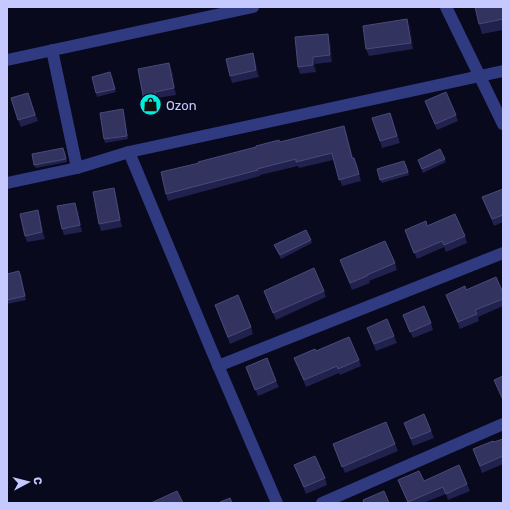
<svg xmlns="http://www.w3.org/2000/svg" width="510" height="510" font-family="Rubik,sans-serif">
<rect width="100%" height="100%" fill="#09091d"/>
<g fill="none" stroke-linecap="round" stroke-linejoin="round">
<g stroke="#2f3a81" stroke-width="12">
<polyline points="446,7 503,124"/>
<polyline points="52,50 77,168 129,152 211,349 277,503"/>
<polyline points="7,60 253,7"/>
<polyline points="129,152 503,71"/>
<polyline points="7,183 77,168"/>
<polyline points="218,366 503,253"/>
<polyline points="322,503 503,424"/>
</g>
</g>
<g fill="#21214d">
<polygon points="503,7 503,30 482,34 479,24"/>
<polygon points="410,26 413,49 369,56 366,49"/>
<polygon points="330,41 332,62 315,64 316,72 300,74 298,67"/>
<polygon points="253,53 255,60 259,77 232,83 230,76"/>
<polygon points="172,70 176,95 157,98 159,110 147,112 145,106"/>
<polygon points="112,76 116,92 97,97 96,93"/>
<polygon points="28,93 38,121 21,127 18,120"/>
<polygon points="425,101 456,115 458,121 437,130"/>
<polygon points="124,113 128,139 105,143 104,139"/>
<polygon points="390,113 400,143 382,148 380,141"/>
<polygon points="346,132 353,158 357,164 361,181 342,186 333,160 299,168 298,166 260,175 260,176 168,201 166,194 280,142"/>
<polygon points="440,149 446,162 423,173 419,163"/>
<polygon points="65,151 67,162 36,168 34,165"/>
<polygon points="406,164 409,175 382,183 380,180"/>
<polygon points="114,188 116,195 122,227 101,231 99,224"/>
<polygon points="503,189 503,222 494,226 482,197"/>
<polygon points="78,210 82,232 64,235 62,229"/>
<polygon points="40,217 45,239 27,242 25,236"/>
<polygon points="405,230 465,236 467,243 446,252 444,247 417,259"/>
<polygon points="311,240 312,243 281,259 274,245"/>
<polygon points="340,260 395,263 397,270 369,281 370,283 352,290"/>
<polygon points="7,274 21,274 26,300 7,304"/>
<polygon points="466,290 503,293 503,306 478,317 479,321 460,329 446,295"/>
<polygon points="264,291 324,291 326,297 276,320"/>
<polygon points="215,305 251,327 253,334 230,344"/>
<polygon points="403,315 431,323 433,330 413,338"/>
<polygon points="367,328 394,336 397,343 376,351"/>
<polygon points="316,351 359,360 361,366 340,375 339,373 306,387 294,358"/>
<polygon points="246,367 276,381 279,387 258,396"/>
<polygon points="404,423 431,431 434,438 413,446"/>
<polygon points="503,439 503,464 482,473 473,449"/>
<polygon points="333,444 395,444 398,451 345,473"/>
<polygon points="294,465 325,478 327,485 306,494"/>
<polygon points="398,480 424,481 467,484 470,491 448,500 446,494 423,503 408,503"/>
</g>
<g fill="#101032">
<polygon points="407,19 410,26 413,49 411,43"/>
<polygon points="328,34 330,41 332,62 330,55"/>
<polygon points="253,53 255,60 259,77 256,70"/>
<polygon points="313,57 315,64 316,72 313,65"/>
<polygon points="169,63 172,70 176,95 174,88"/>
<polygon points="155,92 157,98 159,110 157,103"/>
<polygon points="123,109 124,113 128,139 127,136"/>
<polygon points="344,126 346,132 354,165 352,158"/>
<polygon points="114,188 116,195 122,227 120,220"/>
<polygon points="75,203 78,210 82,232 80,225"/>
<polygon points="38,210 40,217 45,239 42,232"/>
</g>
<g fill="#333360" stroke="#4a4a79">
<polygon points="475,7 503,7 503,19 479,24"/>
<polygon points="407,19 411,43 366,49 363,26"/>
<polygon points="328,34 330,55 313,57 313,65 298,67 295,37"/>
<polygon points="253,53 256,70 230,76 226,59"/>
<polygon points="169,63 174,88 155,92 157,103 145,106 138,69"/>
<polygon points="110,72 115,89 96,93 92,77"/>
<polygon points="446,92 456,115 435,124 425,101"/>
<polygon points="28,93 35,115 18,120 11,98"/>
<polygon points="123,109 127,136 104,139 100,113"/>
<polygon points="390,113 397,136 380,141 372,118"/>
<polygon points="344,126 352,158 354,158 359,174 339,180 332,153 296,162 296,159 257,169 258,170 166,194 161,172 199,163 198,162 256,147 256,146 279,140 280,142"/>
<polygon points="63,148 66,159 34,165 32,154"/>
<polygon points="440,149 445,159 422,169 418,160"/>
<polygon points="404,161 408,172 380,180 377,169"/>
<polygon points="114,188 120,220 99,224 93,192"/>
<polygon points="503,189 503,215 492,219 482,197"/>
<polygon points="75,203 80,225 62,229 57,206"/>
<polygon points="38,210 42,232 25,236 20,214"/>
<polygon points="455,214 465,236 444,245 442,241 414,253 405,230 426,221 427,226"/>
<polygon points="306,230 311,240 280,255 274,245"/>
<polygon points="385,241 395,263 367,275 367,276 350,283 340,260"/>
<polygon points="314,268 324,291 273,313 264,291"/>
<polygon points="19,271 25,296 7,300 7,274"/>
<polygon points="496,277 503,293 503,299 475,310 477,314 458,322 446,295 465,286 466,290"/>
<polygon points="238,295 251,327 228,337 215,305"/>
<polygon points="424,306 431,323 410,332 403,315"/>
<polygon points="387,319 394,336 374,344 367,328"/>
<polygon points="349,337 359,360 338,369 337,366 304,380 294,358 315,349 316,351"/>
<polygon points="267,358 276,381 255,390 246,367"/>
<polygon points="503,376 503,400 494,380"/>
<polygon points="424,414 431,431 411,439 404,423"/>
<polygon points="386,422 395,444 342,467 333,444"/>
<polygon points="503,439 503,456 480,466 473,449 493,441 494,442"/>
<polygon points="315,456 325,478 304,487 294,465"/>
<polygon points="459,465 467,484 446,494 443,487 408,502 398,480 419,471 424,481"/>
<polygon points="177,491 183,503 151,503"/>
<polygon points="384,491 389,503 364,503 363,500"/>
<polygon points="230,498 232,503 218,503"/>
</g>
<defs>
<symbol id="shop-disc" viewBox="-11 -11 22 22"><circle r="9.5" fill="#00f0df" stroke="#09091d"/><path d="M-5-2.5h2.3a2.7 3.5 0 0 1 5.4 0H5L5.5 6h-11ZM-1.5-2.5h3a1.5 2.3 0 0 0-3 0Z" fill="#111"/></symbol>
</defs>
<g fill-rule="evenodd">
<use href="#shop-disc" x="138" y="92" width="25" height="25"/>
</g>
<g text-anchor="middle" stroke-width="3.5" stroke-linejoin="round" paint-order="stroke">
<g font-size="13" fill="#c5c9ff" stroke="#09091d" text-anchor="start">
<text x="166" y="110">Ozon</text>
</g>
</g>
<rect width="510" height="510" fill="none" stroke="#c5c9ff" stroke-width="16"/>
<g transform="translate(28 482) rotate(83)" stroke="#09091d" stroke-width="3" paint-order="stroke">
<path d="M0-3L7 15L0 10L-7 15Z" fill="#c5c9ff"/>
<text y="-6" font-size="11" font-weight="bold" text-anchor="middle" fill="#c5c9ff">С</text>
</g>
</svg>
